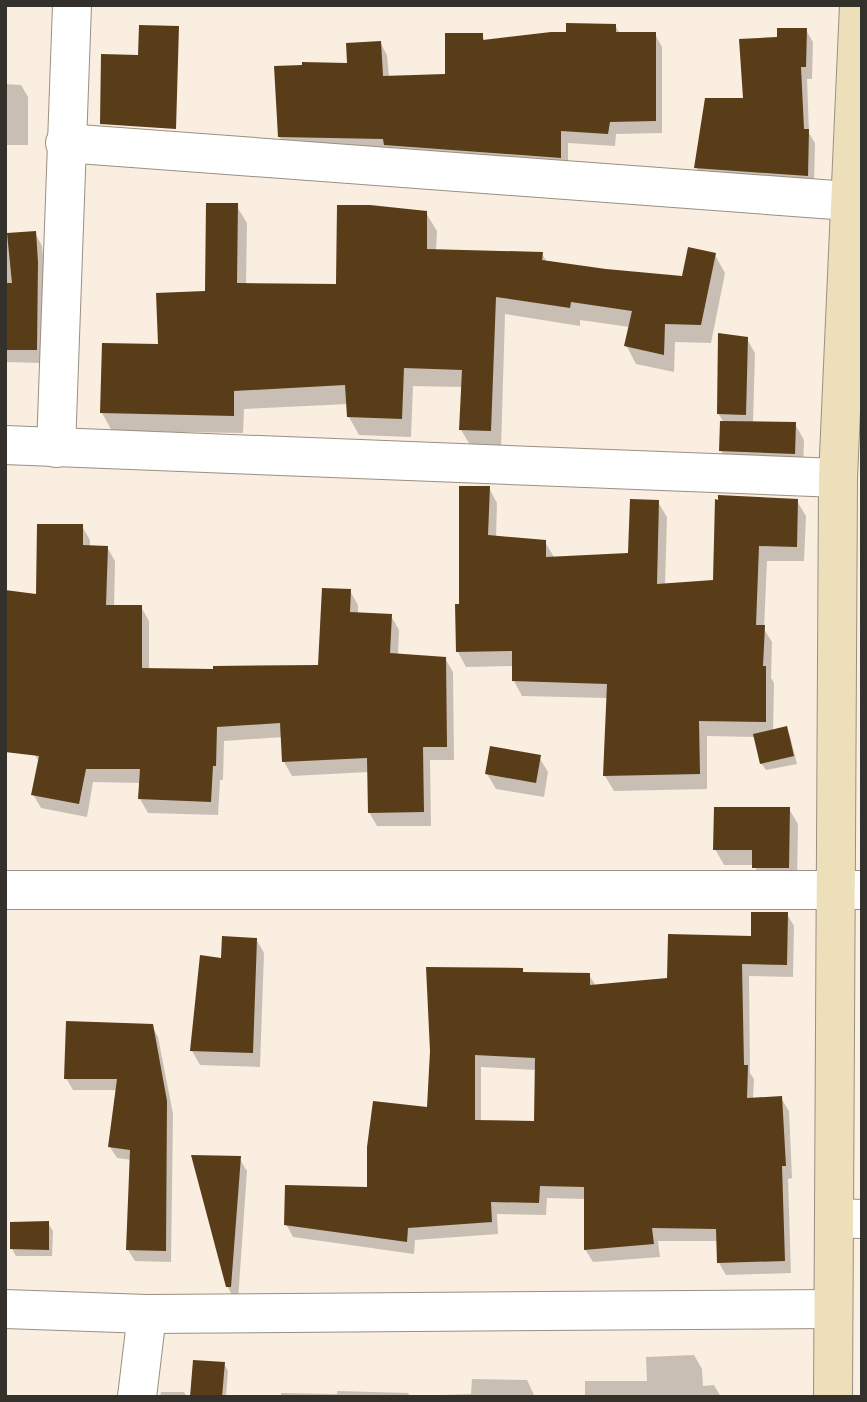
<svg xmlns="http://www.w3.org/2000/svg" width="867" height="1402" font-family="'IBM Plex Serif',serif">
<rect width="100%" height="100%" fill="#faeee1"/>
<g fill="#0003" fill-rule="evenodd">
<polygon points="615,25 620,34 655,34 662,47 662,133 616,134 615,146 568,143 568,170 287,149 279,136 349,64 380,42 387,55 389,77 446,76 482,35 485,41 568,34"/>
<polygon points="806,30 813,42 812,79 807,79 809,133 815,143 814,188 703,180 696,167 745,99 779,39"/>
<polygon points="5,84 21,85 28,97 28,145 5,145"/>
<polygon points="236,205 247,223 246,285 338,286 426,213 437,231 436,251 542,254 547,262 606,271 684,277 715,255 725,273 711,343 675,342 674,372 636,364 626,345 630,327 580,320 580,326 505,314 501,449 472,448 461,430 463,387 413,386 411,437 359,435 349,417 348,404 244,409 243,433 112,431 102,413 207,292"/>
<polygon points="35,233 42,246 45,276 43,363 5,362 5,235"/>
<polygon points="747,339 755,353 753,423 795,424 804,440 803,469 730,466 721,451 724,423 718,413"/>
<polygon points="489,488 497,503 496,538 545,542 554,557 630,555 658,502 667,517 665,585 715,581 797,501 806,516 804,561 767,561 764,629 772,642 771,678 774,683 773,731 786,728 790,736 797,764 766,770 761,763 755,737 707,736 707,789 614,791 605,776 608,698 522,696 514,681 514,666 466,667 458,652 461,606"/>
<polygon points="82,526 90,540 90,547 107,547 115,561 114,607 141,607 149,621 149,670 215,671 320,667 350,591 358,605 358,614 391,616 399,630 398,655 445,658 453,672 454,760 430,760 431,826 377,826 369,812 369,772 292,776 284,762 283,737 224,741 223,780 220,780 218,815 148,813 140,799 141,783 93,782 87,817 41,808 33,794 40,763 35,755"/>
<polygon points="539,757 548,772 544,797 496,789 487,774"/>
<polygon points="789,809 798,824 797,883 763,883 754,865 724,865 715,849"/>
<path d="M787,914L794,926L793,977L749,976L750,1073L754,1079L753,1099L781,1098L789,1111L792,1178L788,1179L791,1273L726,1275L719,1263L718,1241H658L660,1257L593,1262L585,1249V1199L547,1198L546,1215L497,1214L498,1234L415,1240L414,1254L293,1237L286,1224L368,1189L429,1109L522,970L524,974L589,975L596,986L669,980L753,938ZM481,1067L536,1070V1123L481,1122Z"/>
<polygon points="256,939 264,953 260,1067 200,1065 192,1051 223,960"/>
<polygon points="152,1026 158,1037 173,1114 171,1262 135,1261 128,1250 132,1160 117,1158 110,1147 117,1090 73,1090 66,1078"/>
<polygon points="239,1158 247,1171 238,1300 235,1300 227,1286"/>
<polygon points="48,1223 53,1231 52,1256 16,1256 12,1249"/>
<polygon points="694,1355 702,1369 703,1386 714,1385 721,1397 585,1397 585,1381 647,1381 646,1357"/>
<polygon points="224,1364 228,1371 226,1397 192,1397"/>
<polygon points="472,1379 527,1380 535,1397 281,1397 281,1393 337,1394 337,1391 408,1393 410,1396 471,1394"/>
<polygon points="161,1392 184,1392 187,1397 160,1397"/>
</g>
<g fill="#593d19" fill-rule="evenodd">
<polygon points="566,23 616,24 616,32 656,32 656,121 610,122 608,134 561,131 561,158 384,145 383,139 278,137 274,66 302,65 302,62 347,63 346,43 381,41 383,76 445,74 445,33 483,33 483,40 551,32 566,32"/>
<polygon points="139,25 179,26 176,129 100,124 101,54 138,55"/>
<polygon points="777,28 807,28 806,67 801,67 804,129 809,129 808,176 694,168 705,98 743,98 739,39 777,37"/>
<polygon points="206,203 238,203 237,283 336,284 337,205 370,205 427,211 427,249 543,252 542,260 606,269 682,276 688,247 716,253 701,325 665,324 664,355 624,346 632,311 571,302 570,308 496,297 491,431 459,430 462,370 404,368 402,419 347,417 345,385 234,391 234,416 100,413 102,343 158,344 156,293 205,291"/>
<polygon points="36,231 38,262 37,350 5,350 5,283 12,283 7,233"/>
<polygon points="718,333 748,337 746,415 717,414"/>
<polygon points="720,421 796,422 795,454 719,451"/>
<polygon points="459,486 490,486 488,535 546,540 546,557 628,553 630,499 659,500 657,584 713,580 715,499 718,500 718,495 798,499 797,547 759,546 756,625 765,625 763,666 766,666 766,722 699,721 700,774 603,776 607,684 512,681 512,651 456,652 455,604 459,604"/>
<polygon points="37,524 83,524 83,545 108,546 106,605 142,605 142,668 213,669 213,666 318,665 322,588 351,589 350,612 392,614 390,653 446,657 447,747 423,747 424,812 368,813 367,758 282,762 280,723 217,727 216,766 213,766 211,802 138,799 140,769 86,769 79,804 31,795 39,756 5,752 5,590 36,594"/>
<polygon points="787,726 794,756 760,764 753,734"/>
<polygon points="490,746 541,755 536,783 485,774"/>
<polygon points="714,807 790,807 789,868 752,868 752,850 713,850"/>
<path d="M751,912H788L787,965L742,964L744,1065H748L747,1098L782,1096L786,1166H782L785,1261L717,1263L716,1229L652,1228L654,1244L584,1250V1187L540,1186L539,1203L491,1202L492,1222L408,1228L407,1242L284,1225L285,1185L367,1187V1147L373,1101L427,1107L430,1051L426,967L523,968V972L590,973V985L667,978L668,934L751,936ZM475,1055L535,1058L534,1121L475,1120Z"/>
<polygon points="222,936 257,938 253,1053 190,1051 200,955 221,958"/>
<polygon points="66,1021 153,1024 167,1101 166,1251 126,1250 130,1150 108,1147 117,1079 64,1079"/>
<polygon points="191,1155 241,1156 231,1287 226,1287"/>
<polygon points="49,1221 49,1250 10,1249 10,1222"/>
<polygon points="193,1360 225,1362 222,1397 190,1397"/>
</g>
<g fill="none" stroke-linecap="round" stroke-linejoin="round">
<defs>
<g id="street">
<polyline points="65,143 862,202"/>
<polyline points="5,445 838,478"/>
<polyline points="56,448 72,5"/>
<polyline points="5,890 862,890"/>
<polyline points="834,1218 862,1219"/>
<polyline points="5,1309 147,1314 832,1309"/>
<polyline points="137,1397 147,1314"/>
</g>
<polyline id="secondary" points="833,1397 838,478 859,5"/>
</defs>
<use href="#street" stroke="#998f83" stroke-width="40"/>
<use href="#secondary" stroke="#998f83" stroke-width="40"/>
<use href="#street" stroke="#fff" stroke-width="38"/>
<use href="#secondary" stroke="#eddfba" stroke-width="38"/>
</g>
<rect width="867" height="1402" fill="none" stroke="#34302b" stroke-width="14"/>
</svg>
